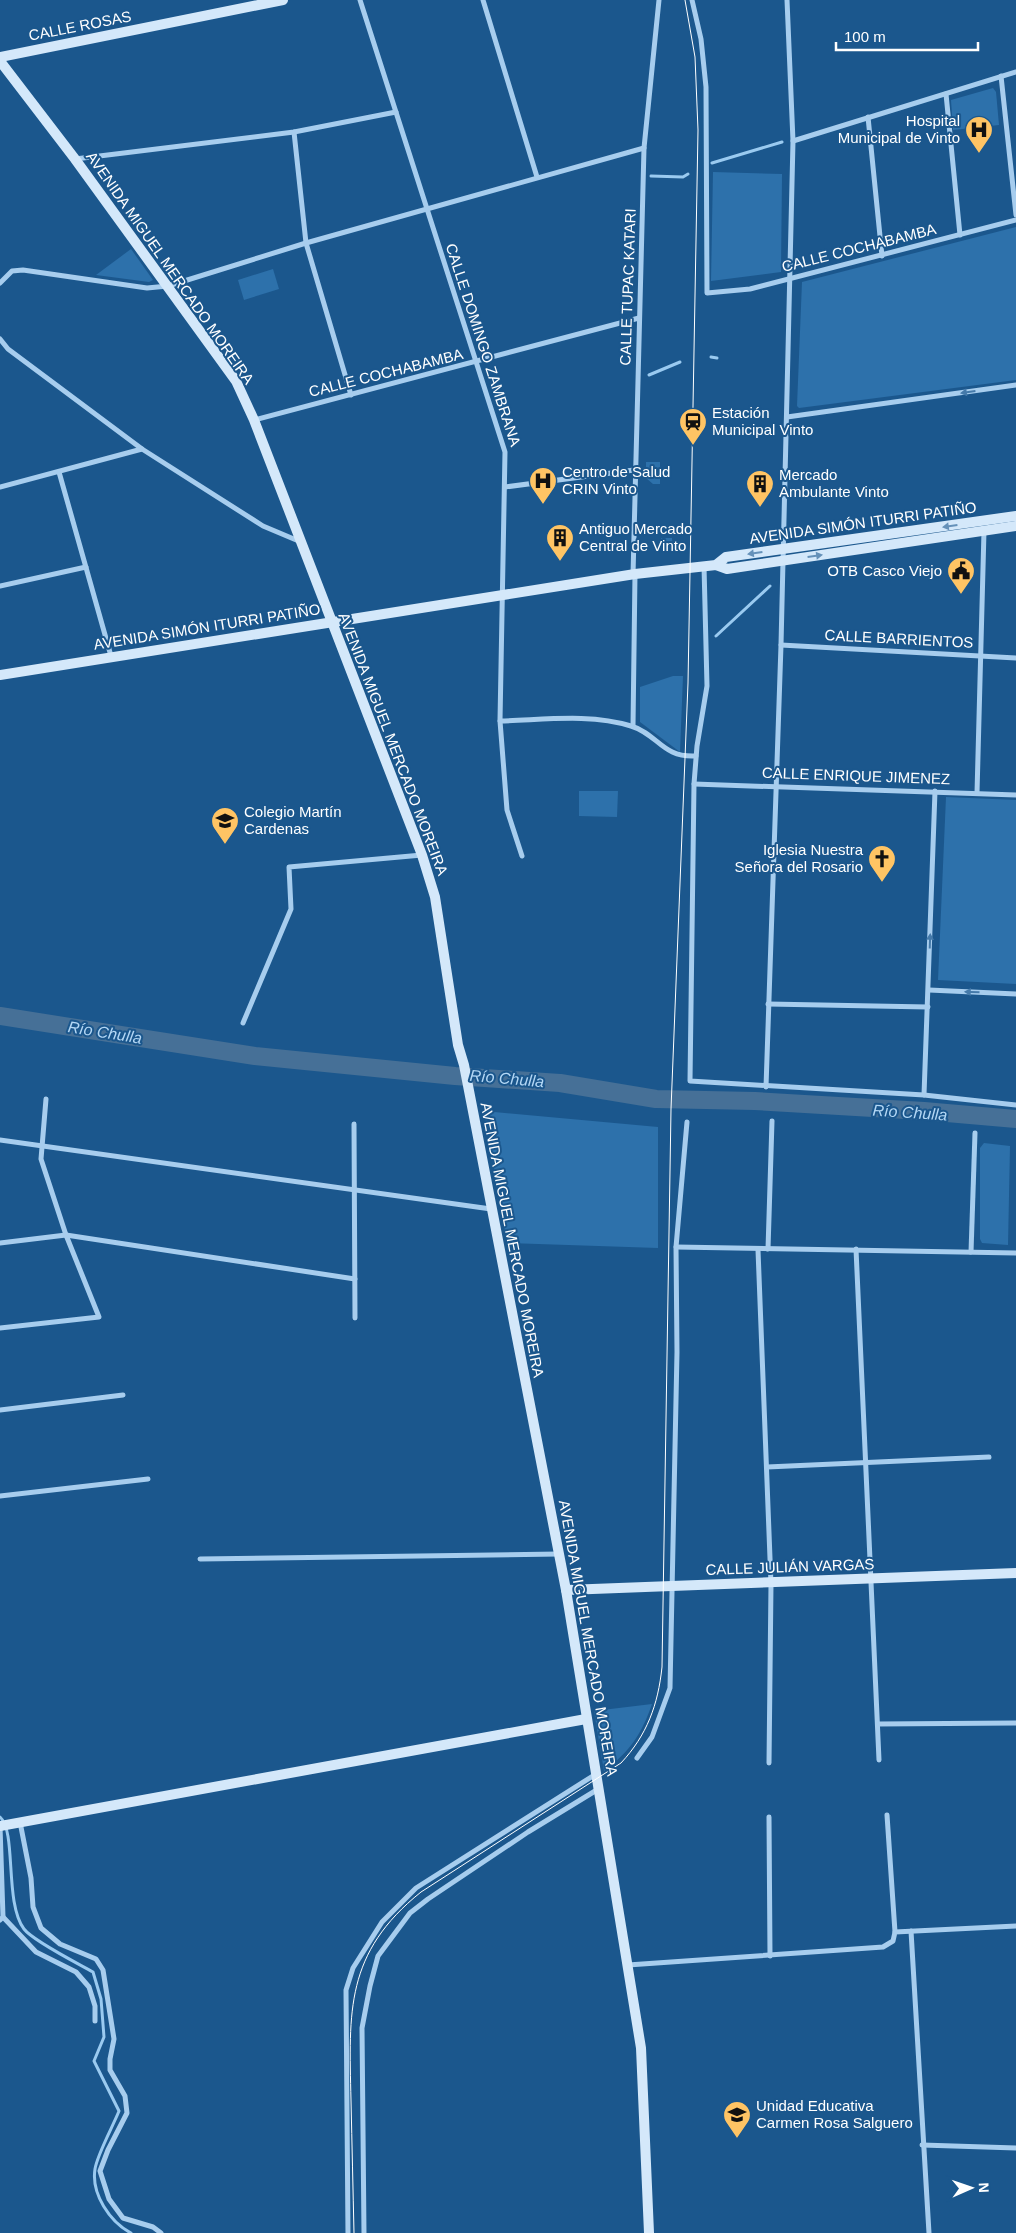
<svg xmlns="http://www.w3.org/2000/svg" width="1016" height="2233" font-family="Arial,sans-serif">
<rect width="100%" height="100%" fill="#1b578d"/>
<g fill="#2d71ab">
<polygon points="993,88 996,92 999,125 953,130 951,100"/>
<polygon points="713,172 782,174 781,272 711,281"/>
<polygon points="1016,227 1016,380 799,408 797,406 802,282"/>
<polygon points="131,249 153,280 149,282 96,275"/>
<polygon points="273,269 279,289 244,300 238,280"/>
<polygon points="646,462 660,462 660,484 653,484 646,478"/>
<polygon points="661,538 672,538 673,551 661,551"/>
<polygon points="673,676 683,676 680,752 640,722 640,687"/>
<polygon points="579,791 618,791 617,817 579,816"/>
<polygon points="946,797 1016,800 1016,984 938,980"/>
<polygon points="484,1111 658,1127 658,1248 507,1243"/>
<polygon points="984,1143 1010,1146 1008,1245 982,1243 980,1239 980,1148"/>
<path d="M652,1704C641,1735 631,1750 604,1771L594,1711Z"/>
</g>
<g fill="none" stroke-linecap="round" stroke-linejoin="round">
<g stroke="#9acaf0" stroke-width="3">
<polyline points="712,163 782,142"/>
<polyline points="651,176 683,177 688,174"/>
<polyline points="711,357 717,358"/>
<polyline points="649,375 680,362"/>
<polyline points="716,636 770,586"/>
<path d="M0,1817C17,1832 4,1902 24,1929C33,1941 79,1964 93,1972L101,1999L104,2037L94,2061L119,2111C113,2126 97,2155 95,2169C91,2194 110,2222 131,2233"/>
</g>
<polyline stroke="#467097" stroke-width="18" points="0,1016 255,1056 455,1076 560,1083 656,1099 755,1101 924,1111 1016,1119"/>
<g stroke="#a7cdee" stroke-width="5">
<polyline points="360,0 505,452 500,721 507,810 522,856"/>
<polyline points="483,0 537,177"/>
<polyline points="692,0 701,39 706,87 707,293 750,289 1016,220"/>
<polyline points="1001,76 1016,215"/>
<polyline points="946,94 960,235"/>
<polyline points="868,117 882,256"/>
<polyline points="294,132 306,243 351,395"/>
<polyline points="793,141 1016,72"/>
<polyline points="75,159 294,132 396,112"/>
<polyline points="0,283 12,271 23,270 147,288 168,286 306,243 644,148"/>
<polyline points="0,339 8,349 142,449 263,526 301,542"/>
<polyline points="787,417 1016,385"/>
<polyline points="254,420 639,318"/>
<polyline points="59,472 111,656"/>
<polyline points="0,487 142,449"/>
<polyline points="505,487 634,470"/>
<polyline points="704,566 707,686 697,746 694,784 690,1081 924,1095 1016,1105"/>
<polyline points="633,575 644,148 659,0"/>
<polyline points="0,586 86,567"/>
<polyline points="781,645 1016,658"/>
<path d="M500,721C543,720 590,713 631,726C658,734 662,758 696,756"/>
<polyline points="633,726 635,574"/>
<polyline points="694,784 1016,795"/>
<polyline points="977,793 984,531"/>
<polyline points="929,990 1016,994"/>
<polyline points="768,1004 928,1007"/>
<polyline points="243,1023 291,909 289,867 422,855"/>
<polyline points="766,1087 781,645 793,141 787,0"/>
<polyline points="924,1095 935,791"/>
<polyline points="354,1124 355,1318"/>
<polyline points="0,1140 491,1209"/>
<polyline points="0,1243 66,1235 355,1279"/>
<polyline points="676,1247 1016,1253"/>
<polyline points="768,1249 772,1121"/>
<polyline points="856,1249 879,1760"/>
<polyline points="758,1250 771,1584 769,1763"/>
<polyline points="971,1252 975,1133"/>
<polyline points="0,1328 99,1317 66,1235 41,1159 46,1099"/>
<polyline points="0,1410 123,1395"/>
<polyline points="767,1467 989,1457"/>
<polyline points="0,1496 148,1479"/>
<polyline points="200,1559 559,1554"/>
<polyline points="878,1724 1016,1723"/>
<polyline points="637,1758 652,1737 670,1688 677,1352 676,1247 687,1122"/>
<polyline points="887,1815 895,1932"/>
<polyline points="769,1817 770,1956"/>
<polyline points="20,1822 31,1878 33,1907 41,1928 60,1944 96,1959 103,1970 114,2039 110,2059 110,2070 125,2096 127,2113 108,2150 100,2171 109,2199 123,2218 153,2227 161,2233"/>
<polyline points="3,1917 36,1952 76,1972 89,1987 95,2006 95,2021"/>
<polyline points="0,1920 3,1917 0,1826"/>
<polyline points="911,1931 929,2233"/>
<polyline points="628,1965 883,1947 893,1941 895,1932 1016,1926"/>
<polyline points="922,2145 1016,2148"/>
<polyline points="348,2233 346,1990 353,1968 382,1922 416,1888 596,1774"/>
<polyline points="364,2233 362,2028 370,1986 378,1956 410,1913 428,1899 528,1832 600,1788"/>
</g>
<g stroke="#d4e8fa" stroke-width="10">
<polyline points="0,57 283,0"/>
<polyline points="0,61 75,159 236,381 254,420 422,855 435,897 458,1045 464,1065 566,1590 641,2048 649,2233"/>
<polyline points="716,565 727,569 1016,526"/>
<polyline points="0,675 635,574 716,565 726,557 1016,516"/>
<polyline points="566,1590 1016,1573"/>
<polyline points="0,1826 586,1719"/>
</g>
<path stroke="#fff" stroke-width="1" d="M354,2233C353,2189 352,2145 351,2100C349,2011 345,1953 421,1892L621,1763C647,1735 658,1705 662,1667L671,1109L688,683L698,130L695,57L685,0"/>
</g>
<defs><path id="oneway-solid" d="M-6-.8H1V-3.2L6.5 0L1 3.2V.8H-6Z" transform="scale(1.25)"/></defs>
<g fill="#457aaa">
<use href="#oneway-solid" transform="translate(968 392) rotate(172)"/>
<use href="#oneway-solid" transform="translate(930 941) rotate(-88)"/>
<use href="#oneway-solid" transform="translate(972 992) rotate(-178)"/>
</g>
<g fill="#6591b9">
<use href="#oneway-solid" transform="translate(950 526) rotate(172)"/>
<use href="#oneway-solid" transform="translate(755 553) rotate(172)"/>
<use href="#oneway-solid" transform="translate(815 556) rotate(-8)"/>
</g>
<defs>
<symbol id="hospital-pin" viewBox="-11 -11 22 30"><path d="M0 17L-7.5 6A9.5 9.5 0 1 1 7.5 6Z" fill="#ffc464" stroke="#1b578d"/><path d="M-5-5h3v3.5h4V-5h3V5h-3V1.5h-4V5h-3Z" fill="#111"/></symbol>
<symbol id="station-pin" viewBox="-11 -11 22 30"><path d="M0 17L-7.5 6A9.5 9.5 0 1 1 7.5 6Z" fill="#ffc464" stroke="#1b578d"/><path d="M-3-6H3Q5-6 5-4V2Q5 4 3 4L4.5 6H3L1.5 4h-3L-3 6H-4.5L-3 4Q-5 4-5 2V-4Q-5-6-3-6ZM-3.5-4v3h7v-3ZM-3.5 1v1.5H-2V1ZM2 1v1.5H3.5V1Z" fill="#111"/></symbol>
<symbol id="building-pin" viewBox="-11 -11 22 30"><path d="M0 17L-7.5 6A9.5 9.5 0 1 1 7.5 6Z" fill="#ffc464" stroke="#1b578d"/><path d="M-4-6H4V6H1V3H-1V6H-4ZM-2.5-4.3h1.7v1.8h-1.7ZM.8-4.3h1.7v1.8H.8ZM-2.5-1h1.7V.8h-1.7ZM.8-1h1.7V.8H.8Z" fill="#111"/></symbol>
<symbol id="civic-pin" viewBox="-11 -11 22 30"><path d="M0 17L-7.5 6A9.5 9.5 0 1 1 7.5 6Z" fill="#ffc464" stroke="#1b578d"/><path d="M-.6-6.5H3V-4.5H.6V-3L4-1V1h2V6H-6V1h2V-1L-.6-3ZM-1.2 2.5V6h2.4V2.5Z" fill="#111"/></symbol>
<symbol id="school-pin" viewBox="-11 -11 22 30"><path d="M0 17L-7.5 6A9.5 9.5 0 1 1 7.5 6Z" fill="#ffc464" stroke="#1b578d"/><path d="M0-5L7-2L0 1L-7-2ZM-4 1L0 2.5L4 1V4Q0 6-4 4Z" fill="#111"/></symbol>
<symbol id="church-pin" viewBox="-11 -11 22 30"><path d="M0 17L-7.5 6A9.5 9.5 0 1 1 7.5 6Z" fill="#ffc464" stroke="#1b578d"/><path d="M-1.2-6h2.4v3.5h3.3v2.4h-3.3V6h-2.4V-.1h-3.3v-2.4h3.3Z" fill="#111"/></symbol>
</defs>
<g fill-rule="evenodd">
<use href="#hospital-pin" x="963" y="114" width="32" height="43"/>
<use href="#station-pin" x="677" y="406" width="32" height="43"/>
<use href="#hospital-pin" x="527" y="465" width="32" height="43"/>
<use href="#building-pin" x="744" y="468" width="32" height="43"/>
<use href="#building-pin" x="544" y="522" width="32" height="43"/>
<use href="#civic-pin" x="945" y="555" width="32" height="43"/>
<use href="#school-pin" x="209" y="805" width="32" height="43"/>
<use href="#church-pin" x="866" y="843" width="32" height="43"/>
<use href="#school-pin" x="721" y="2099" width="32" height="43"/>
</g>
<g text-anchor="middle" stroke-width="4" stroke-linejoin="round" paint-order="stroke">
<g font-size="15" fill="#fff" stroke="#1b578d">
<text transform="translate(80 26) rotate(-11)" y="5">CALLE ROSAS</text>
<text transform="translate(859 248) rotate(-14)" y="5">CALLE COCHABAMBA</text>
<text transform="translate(170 268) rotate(55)" y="5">AVENIDA MIGUEL MERCADO MOREIRA</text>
<text transform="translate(628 287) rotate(-88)" y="5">CALLE TUPAC KATARI</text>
<text transform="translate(483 345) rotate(72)" y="5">CALLE DOMINGO ZAMBRANA</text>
<text transform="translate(386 373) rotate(-14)" y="5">CALLE COCHABAMBA</text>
<text transform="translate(863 523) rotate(-8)" y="5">AVENIDA SIMÓN ITURRI PATIÑO</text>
<text transform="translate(207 627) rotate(-9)" y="5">AVENIDA SIMÓN ITURRI PATIÑO</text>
<text transform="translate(899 639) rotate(3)" y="5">CALLE BARRIENTOS</text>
<text transform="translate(393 744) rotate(69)" y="5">AVENIDA MIGUEL MERCADO MOREIRA</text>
<text transform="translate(856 776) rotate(2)" y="5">CALLE ENRIQUE JIMENEZ</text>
<text transform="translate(512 1240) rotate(79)" y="5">AVENIDA MIGUEL MERCADO MOREIRA</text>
<text transform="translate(790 1567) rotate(-2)" y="5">CALLE JULIÁN VARGAS</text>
<text transform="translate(588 1638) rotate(80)" y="5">AVENIDA MIGUEL MERCADO MOREIRA</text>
</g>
<g font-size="15" fill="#fff" stroke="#1b578d" text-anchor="start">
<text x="960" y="126" text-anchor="end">Hospital<tspan x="960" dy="17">Municipal de Vinto</tspan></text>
<text x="712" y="418">Estación<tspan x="712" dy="17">Municipal Vinto</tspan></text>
<text x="562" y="477">Centro de Salud<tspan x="562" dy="17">CRIN Vinto</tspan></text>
<text x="779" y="480">Mercado<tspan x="779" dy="17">Ambulante Vinto</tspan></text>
<text x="579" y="534">Antiguo Mercado<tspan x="579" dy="17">Central de Vinto</tspan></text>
<text x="942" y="576" text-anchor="end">OTB Casco Viejo</text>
<text x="244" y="817">Colegio Martín<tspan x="244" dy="17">Cardenas</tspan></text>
<text x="863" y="855" text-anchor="end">Iglesia Nuestra<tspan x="863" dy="17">Señora del Rosario</tspan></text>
<text x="756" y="2111">Unidad Educativa<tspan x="756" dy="17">Carmen Rosa Salguero</tspan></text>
</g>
<g font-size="16" font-style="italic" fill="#b3d7f5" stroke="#1b578d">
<text transform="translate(105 1032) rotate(9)" y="6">Río Chulla</text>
<text transform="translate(507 1078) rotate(5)" y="6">Río Chulla</text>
<text transform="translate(910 1112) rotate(4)" y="6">Río Chulla</text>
</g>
</g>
<g transform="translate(971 2188) rotate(88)" stroke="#1b578d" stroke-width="4" paint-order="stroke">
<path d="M0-4L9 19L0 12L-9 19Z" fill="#ffffff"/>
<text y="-8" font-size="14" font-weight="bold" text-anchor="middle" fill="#ffffff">N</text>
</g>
<path d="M836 42v8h142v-8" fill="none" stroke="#ffffff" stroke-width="2.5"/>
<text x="844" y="42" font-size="15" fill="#ffffff" stroke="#1b578d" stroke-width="4" paint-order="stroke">100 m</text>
</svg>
